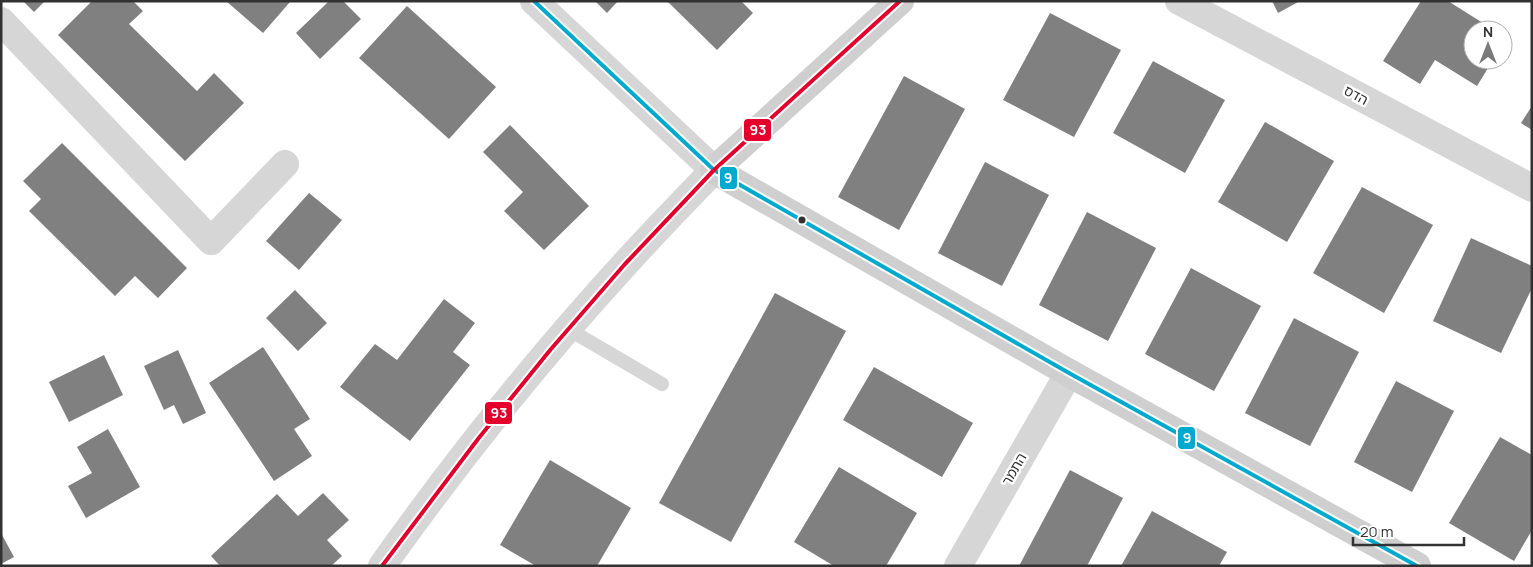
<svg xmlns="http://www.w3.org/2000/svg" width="1533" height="567" font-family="Manrope,'Noto Sans Hebrew',sans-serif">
<rect width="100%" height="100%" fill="#fff"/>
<g fill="#808080">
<polygon points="23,1 45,1 34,12"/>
<polygon points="92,1 133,1 143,11 129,24 197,91 214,73 244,103 185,161 58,35"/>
<polygon points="226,1 289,1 290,2 263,33"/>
<polygon points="329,1 343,1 361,19 320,59 296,33"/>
<polygon points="595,1 618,1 607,13"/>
<polygon points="667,1 741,1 753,13 717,50"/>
<polygon points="1272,1 1300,1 1278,13"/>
<polygon points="1421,1 1448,1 1494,30 1473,30 1473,60 1493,60 1477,86 1435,60 1420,84 1383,61"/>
<polygon points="407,6 496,87 449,139 359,58"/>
<polygon points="1050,13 1121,50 1074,137 1003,100"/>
<polygon points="1153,61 1225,100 1185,173 1113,133"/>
<polygon points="904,76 965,109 899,230 838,197"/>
<polygon points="1532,106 1532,130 1521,123"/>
<polygon points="1265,122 1334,161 1287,242 1218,202"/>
<polygon points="510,125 589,206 544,250 504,211 523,192 483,152"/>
<polygon points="62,143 187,268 158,298 135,276 115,296 29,211 41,199 23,181"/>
<polygon points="985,162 1049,195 1002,286 938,253"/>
<polygon points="1362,187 1433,225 1384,313 1313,273"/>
<polygon points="309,193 342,220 299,270 266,241"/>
<polygon points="1087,212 1156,248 1108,341 1039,305"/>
<polygon points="1471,238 1532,266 1532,288 1501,353 1433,321"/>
<polygon points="1191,268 1261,306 1214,391 1145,354"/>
<polygon points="295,290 327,323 298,351 266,318"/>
<polygon points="775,293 846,331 731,542 659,503"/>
<polygon points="444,299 475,323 453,352 470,365 410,441 340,387 375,344 397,360"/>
<polygon points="1294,318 1359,352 1310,446 1245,413"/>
<polygon points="263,347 310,419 294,429 312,456 274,481 209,383"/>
<polygon points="178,350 206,413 183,424 174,405 164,410 144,366"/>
<polygon points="104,355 123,395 69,422 49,382"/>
<polygon points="874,367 973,423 942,477 843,420"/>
<polygon points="1396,381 1454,411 1412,492 1354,462"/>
<polygon points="108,429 140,487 86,518 68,486 92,473 77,447"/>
<polygon points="1500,437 1532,455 1532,530 1514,561 1449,523"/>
<polygon points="550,460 631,508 597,566 536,566 500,545"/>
<polygon points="839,467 917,513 886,566 834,566 794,542"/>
<polygon points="1070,470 1123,498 1087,566 1019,566"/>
<polygon points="323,493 349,520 327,540 342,556 331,566 220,566 211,556 277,494 298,516"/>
<polygon points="1152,511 1227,552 1219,566 1121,566"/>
<polygon points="1,533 14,557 1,564"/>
</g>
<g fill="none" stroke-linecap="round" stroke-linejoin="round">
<polyline stroke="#d6d6d6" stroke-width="14" points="568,329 662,384"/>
<g stroke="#d6d6d6" stroke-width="28">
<polyline points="1179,1 1532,188"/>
<polyline points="1,21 211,241 285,164"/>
<path d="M382,566C456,462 539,358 625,264C654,232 684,201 714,170L534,1"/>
<polyline points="958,566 1069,373"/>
</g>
<polyline stroke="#cfcfcf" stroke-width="28" points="900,1 714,170 1069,373 1417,566"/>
<defs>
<polyline id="bus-1" points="534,1 714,170 1069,373 1417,566"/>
<polyline id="bus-2" points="382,566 478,439 551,349 625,264 714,170 900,1"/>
</defs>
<use href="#bus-1" stroke="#fff" stroke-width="8"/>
<use href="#bus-2" stroke="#fff" stroke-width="8"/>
<use href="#bus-1" stroke="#00a9ce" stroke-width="4"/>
<use href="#bus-2" stroke="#e4002b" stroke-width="4"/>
</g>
<circle fill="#323232" stroke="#fff" stroke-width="2" cx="802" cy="220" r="4.5"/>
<g text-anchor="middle" stroke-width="5" stroke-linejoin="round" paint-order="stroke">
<g font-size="14" fill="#323232" stroke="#fff">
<text transform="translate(1356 95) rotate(28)" y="5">הדס</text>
<text transform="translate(1014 469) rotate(-60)" y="5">התמר</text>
</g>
</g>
<g stroke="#fff" stroke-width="2">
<rect x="743" y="118" width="29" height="24" rx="5" fill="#e4002b"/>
<rect x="719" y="166" width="19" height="24" rx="5" fill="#00a9ce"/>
<rect x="484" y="401" width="29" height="24" rx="5" fill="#e4002b"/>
<rect x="1177" y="426" width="19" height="24" rx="5" fill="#00a9ce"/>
</g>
<g font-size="14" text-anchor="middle" font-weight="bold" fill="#fff">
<text x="758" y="135">93</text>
<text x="728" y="183">9</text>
<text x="499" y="418">93</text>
<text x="1187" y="443">9</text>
</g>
<rect width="1533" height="567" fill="none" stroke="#323232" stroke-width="5"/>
<g transform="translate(1488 45)"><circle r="24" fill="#ffffff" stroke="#adadad"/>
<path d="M0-4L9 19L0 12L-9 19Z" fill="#7a7a7a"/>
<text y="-8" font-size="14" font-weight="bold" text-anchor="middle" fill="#323232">N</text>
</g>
<path d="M1353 537v8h111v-8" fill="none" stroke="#323232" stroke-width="2.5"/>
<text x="1360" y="537" font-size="15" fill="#323232" stroke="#ffffff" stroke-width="4" paint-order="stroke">20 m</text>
</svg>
